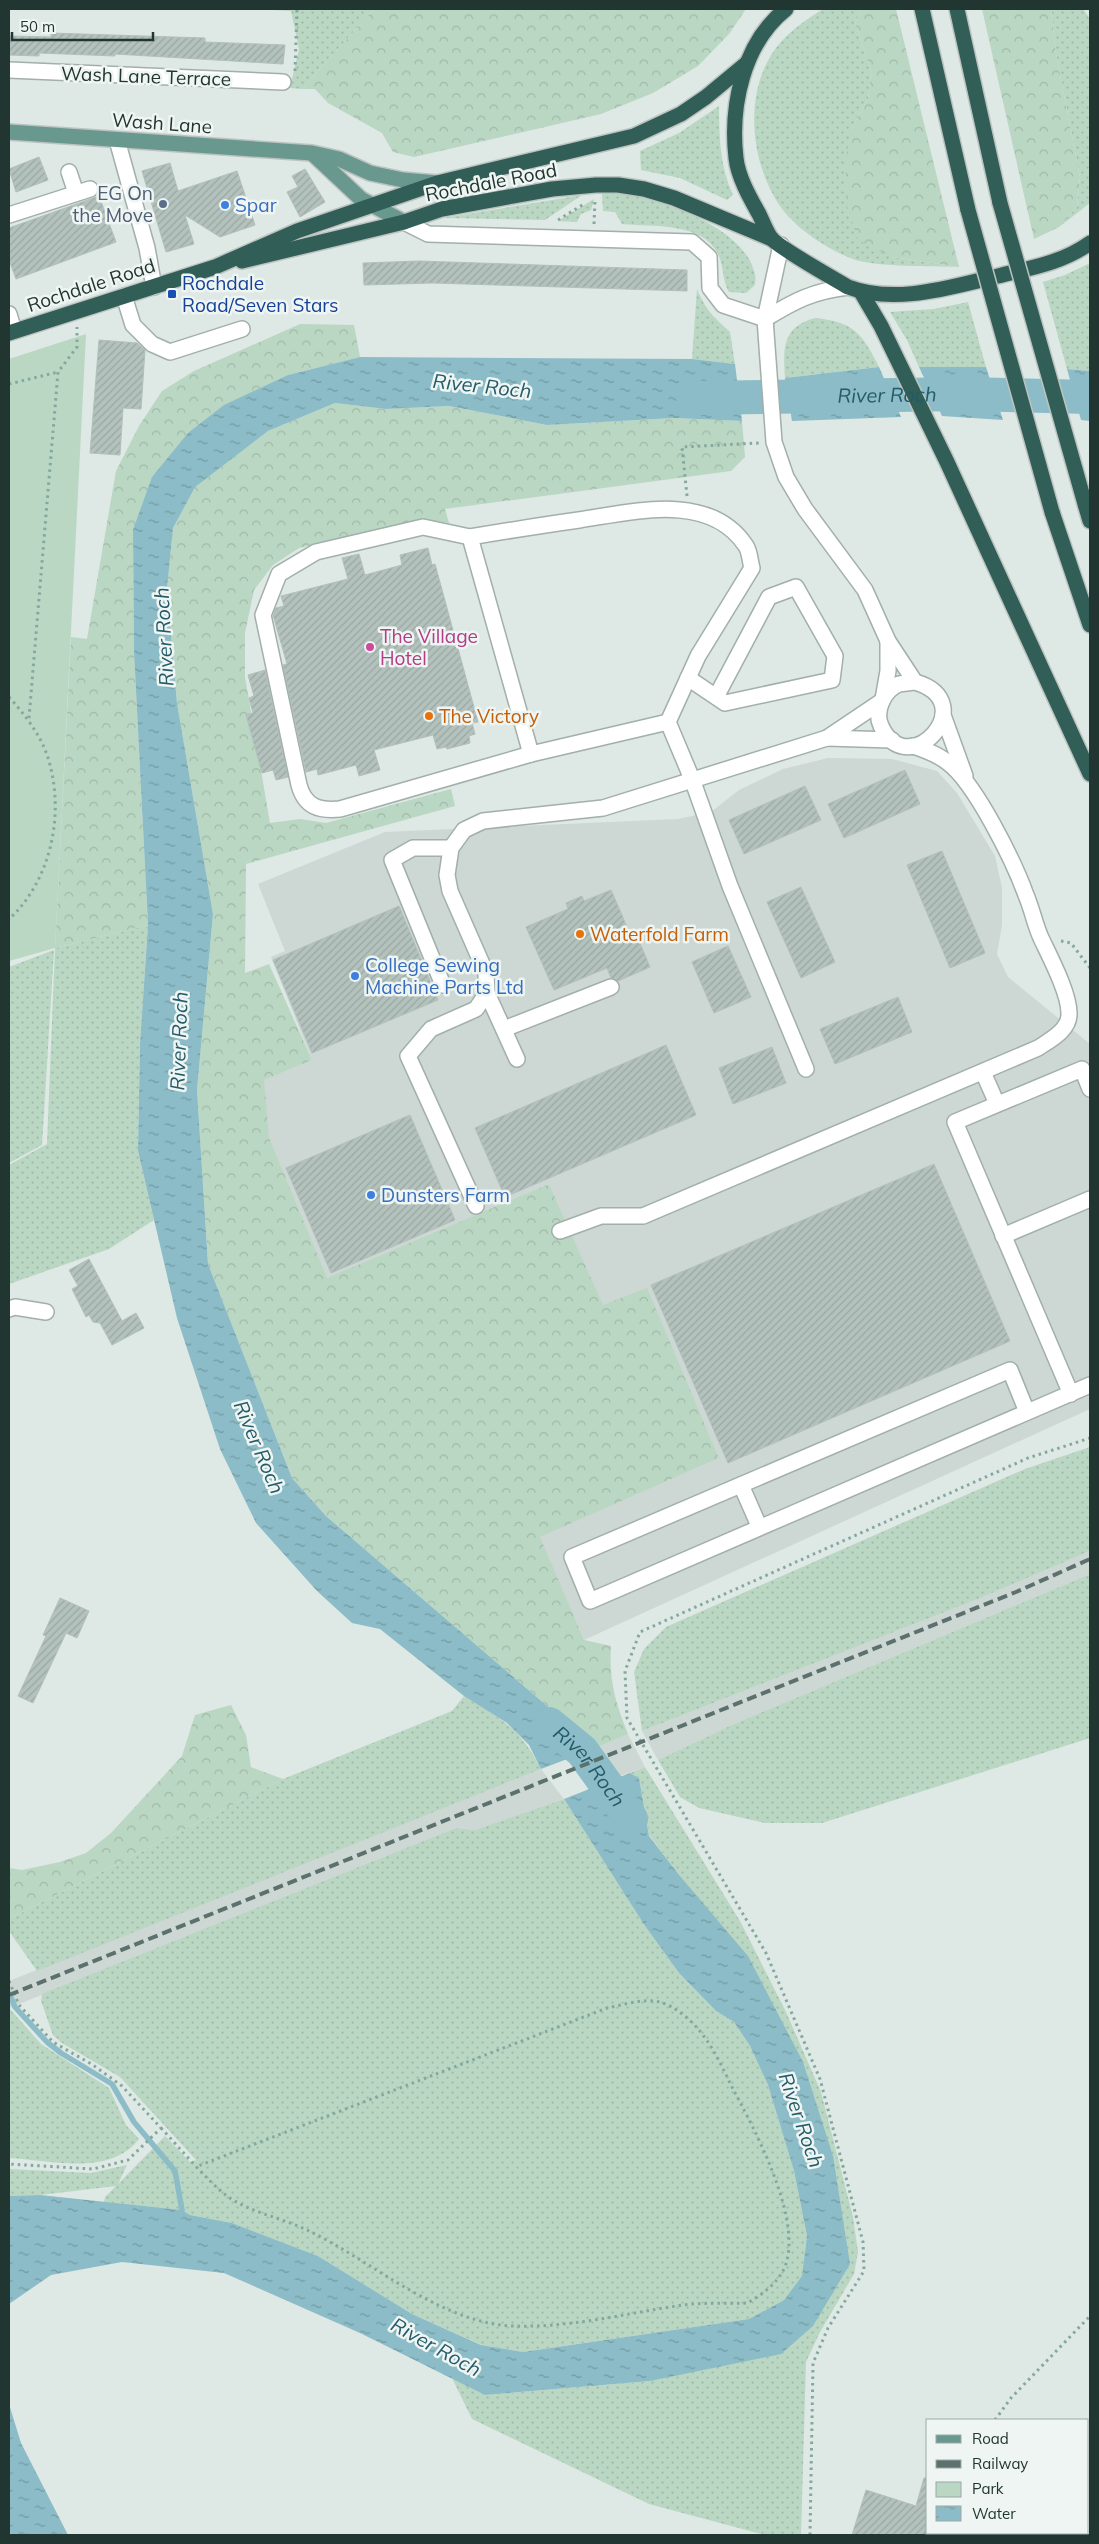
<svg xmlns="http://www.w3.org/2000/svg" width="1099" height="2544" font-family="Mulish,sans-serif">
<defs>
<pattern id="grass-dots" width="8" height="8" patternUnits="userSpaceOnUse" patternTransform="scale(1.25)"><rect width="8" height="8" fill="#bad7c3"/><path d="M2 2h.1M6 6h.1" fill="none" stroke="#a0b9a8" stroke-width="1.8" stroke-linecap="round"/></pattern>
<pattern id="forest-crowns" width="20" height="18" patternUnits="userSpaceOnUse" patternTransform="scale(1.25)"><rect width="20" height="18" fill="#bad7c3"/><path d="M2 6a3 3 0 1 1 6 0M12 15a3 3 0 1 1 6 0" fill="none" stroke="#a0b9a8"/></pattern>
<pattern id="water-ripples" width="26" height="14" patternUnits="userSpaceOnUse" patternTransform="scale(1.25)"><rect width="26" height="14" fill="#8cbcc7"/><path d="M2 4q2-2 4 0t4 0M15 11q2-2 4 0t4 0" fill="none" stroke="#729aa2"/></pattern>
<pattern id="building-hatch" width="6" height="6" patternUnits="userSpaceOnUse" patternTransform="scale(1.25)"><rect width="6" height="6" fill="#b4c2bd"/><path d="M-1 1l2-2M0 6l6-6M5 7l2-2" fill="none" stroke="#9aa7a3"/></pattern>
</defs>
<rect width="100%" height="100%" fill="#dee8e4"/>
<g fill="#cdd7d3">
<polygon points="828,758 892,759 937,771 957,793 995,856 1002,888 1002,925 997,954 1008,977 1090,1044 1090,1409 584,1640 539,1537 719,1458 646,1289 603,1306 549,1184 327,1279 269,1137 263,1080 312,1060 271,957 285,951 258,884 385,832 678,819 711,812 739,790 783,769"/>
<polygon points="1090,1551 1090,1574 734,1724 658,1760 642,1731 978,1599"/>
<polygon points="628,1734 645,1767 620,1776 596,1748"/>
<polygon points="541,1769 564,1799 475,1830 456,1828 9,2008 9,1981"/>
</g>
<g fill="url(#grass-dots)">
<polygon points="252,9 374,9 302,89 290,88 299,49 291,11"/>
<path d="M823,9H862L855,23L871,71L868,99L851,129L892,257L959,267C935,266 872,267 853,259C827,249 796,229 780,206C750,162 743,92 776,48C788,32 807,19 823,9Z"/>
<polygon points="1051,9 1083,9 1090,19 1090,203 1059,227 1077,207 1080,177 1056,54"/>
<path d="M719,106C719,137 720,167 733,195L727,200L680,178L641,170L640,151L679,133Z"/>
<path d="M615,192C655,196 740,226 753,268C755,274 757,280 754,286L746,293L729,292C722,280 724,266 718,254C703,222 653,227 622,224L615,212L603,211L602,194Z"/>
<polygon points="582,195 545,220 443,218"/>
<polygon points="594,199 591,210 581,214 577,222 558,221"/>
<polygon points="1090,263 1090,371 1067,369 1043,282 1065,275"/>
<path d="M697,289C706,311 713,316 730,332L735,364L692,359Z"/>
<polygon points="968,302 986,367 919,367 907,340 890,312 934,309"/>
<path d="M815,318C855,322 862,334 879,367L785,378C783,348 782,327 815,318Z"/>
<polygon points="148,925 140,1044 138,1151 154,1220 109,1249 9,1284 9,1165 47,1144 55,948"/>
<polygon points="54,950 42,1145 9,1163 9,967"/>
<polygon points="1090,1447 1090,1551 978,1599 642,1731 634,1672 644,1649 666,1627 1025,1469"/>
<polygon points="1090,1574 1090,1738 822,1823 765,1823 699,1808 680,1797 658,1760 734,1724"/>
<path d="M464,1696C503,1720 520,1728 541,1769L37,1971L9,1931V1919L283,1779L452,1711Z"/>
<polygon points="645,1767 740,1921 786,2012 821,2092 853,2217 858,2252 854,2274 820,2332 806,2362 801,2535 765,2535 649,2504 472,2419 452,2378 485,2395 650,2381 850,2264 680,1876 649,1835 639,1778 630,1773"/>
<polygon points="564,1799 645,1926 679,1973 716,2011 734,2022 750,2046 768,2085 794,2171 807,2236 802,2277 784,2300 749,2319 523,2352 482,2345 412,2314 318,2256 232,2223 190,2215 182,2210 104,2202 105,2197 116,2186 40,2195 9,2196 9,2169 91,2173 127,2165 118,2184 165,2136 190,2162 196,2160 120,2077 62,2043 53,2035 41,2001 42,1994 456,1828 475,1830"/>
<path d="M9,2008L41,2044L109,2088L126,2125L139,2139C110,2177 50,2160 9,2158Z"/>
</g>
<g fill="url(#forest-crowns)">
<polygon points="374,9 746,9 729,34 698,66 653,93 601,114 414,157 393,152 382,133 328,103 315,89 302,89"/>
<polygon points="862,9 896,9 959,267 892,257 858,240 846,203 846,159 851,129 868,99 871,71 855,23"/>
<polygon points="982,9 1051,9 1056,54 1080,177 1077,207 1059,227 1034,239"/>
<polygon points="300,324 354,325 360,357 288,375 133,530 134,652 148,925 55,948 71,637 87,639 116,471 139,426 162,391 194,371"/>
<path d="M335,403L386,409L449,406L547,425L674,418L742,421L745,457L731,471L445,509L449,523L423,520L299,548L273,565L254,590L245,633V677L270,823L300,819L326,823L451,789L455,806L246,864L245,973L269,964L312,1060L264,1080L269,1137L327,1278L549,1184L603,1305L647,1288L719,1458L540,1537L584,1640L611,1646C609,1681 615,1702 628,1734L596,1748L326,1516L292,1478L208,1264L197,1090L213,914L177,703L167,589L173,528L194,487L268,431Z"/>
<polygon points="231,1705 246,1735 251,1767 283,1779 9,1919 9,1868 22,1870 60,1862 86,1853 111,1833 182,1756 195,1715"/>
</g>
<polygon fill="#bad7c3" points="86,334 55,948 9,961 9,359"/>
<g fill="url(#water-ripples)">
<polygon points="360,357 692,359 735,364 742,421 674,418 547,425 449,406 386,409 335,403 268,431 195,487 173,528 167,589 177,703 213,914 197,1090 208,1264 292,1478 326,1516 596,1748 541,1769 529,1745 507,1723 464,1696 380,1629 352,1623 317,1591 256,1523 220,1449 177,1318 138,1151 140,1044 148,925 134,652 133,530 152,477 188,433 224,405 288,375"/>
<polygon points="879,367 901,417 792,421 785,378"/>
<polygon points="919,367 986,367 1003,420 942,416"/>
<polygon points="1067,369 1090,371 1090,421 1081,420"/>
<polygon points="630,1773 639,1778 649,1836 680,1876 748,1956 803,2062 833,2156 850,2264 813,2326 781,2354 650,2381 485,2395 360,2333 224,2273 122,2262 51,2275 9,2304 9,2196 40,2195 182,2210 190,2215 232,2223 318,2256 412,2314 481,2345 523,2352 749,2319 784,2300 802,2276 807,2236 794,2171 768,2085 750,2046 734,2022 716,2011 679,1973 645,1926 564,1799"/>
<polygon points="9,2404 21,2443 68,2535 11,2535 9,2531"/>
</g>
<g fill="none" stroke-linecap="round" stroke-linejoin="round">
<polyline stroke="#8cbcc7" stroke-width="5.5" points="9,1993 15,2007 47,2042 61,2053 112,2084 134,2122 175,2171 182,2210 181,2215"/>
<g stroke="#8cbcc7" stroke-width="34">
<path id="s1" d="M693,398L963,394L1090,397"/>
<path id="s2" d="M549,1724L582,1751L631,1819"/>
</g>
</g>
<g fill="url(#building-hatch)" stroke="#b2c0bb">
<polygon points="51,33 205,38 205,42 285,45 283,64 115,54 115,56 39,53 39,56 9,55 9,36 51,37"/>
<polygon points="39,157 48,180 16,192 9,169"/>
<polygon points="170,163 178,191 237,171 255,225 220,237 185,215 194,244 166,252 142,171"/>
<polygon points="305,169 325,202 300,217 287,192 298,187 292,176"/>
<polygon points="99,196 116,242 16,279 9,260 9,228"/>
<polygon points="419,261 687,270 687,291 433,283 364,285 363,263"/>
<polygon points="99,340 137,343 145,350 141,409 123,408 120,455 90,453"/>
<polygon points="428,548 432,565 435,564 478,722 472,723 475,734 469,736 470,743 447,749 446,747 437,749 433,735 374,750 380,770 359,776 356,765 318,775 317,769 306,772 283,665 287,664 273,615 276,608 284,606 281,596 348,579 342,558 359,554 365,575 402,565 400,555"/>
<polygon points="265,670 288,777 276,780 273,770 262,773 246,715 253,713 249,698 254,696 248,675"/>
<polygon points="905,770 920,804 844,838 828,804"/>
<polygon points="805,786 821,820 744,854 729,820"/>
<polygon points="942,851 985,953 950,968 907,865"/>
<polygon points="801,887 835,962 801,978 767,902"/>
<polygon points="611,890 634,943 639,941 650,967 618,981 611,978 607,968 554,990 526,927 568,909 566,903 582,896 584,901"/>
<polygon points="399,906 438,1000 312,1053 273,960"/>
<polygon points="728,946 751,997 714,1013 692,962"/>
<polygon points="898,997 912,1032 835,1064 820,1029"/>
<polygon points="666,1045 696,1115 505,1197 475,1128"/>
<polygon points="772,1047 786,1083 733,1104 719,1068"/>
<polygon points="410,1115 455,1220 331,1273 286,1168"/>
<polygon points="934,1164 1010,1341 728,1463 651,1285"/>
<polygon points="89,1259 122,1321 136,1313 144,1328 112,1345 100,1323 93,1322 89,1315 86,1317 72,1289 78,1286 69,1270"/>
<polygon points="60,1598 89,1611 77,1638 66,1633 33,1703 18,1696 46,1636 43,1635"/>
<polygon points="924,2478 928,2478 928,2535 852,2535 866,2490 916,2506"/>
</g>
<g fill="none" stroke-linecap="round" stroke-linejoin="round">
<defs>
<g id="minor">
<polyline points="9,70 283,82"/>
<polyline points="117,140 147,248 154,287"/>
<polyline points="69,172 76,193"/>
<polyline points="9,215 90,189"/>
<polyline points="404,222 428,234 692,242 709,257 710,288 723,305 765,319"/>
<path d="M781,245L765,319L774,442L786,477L805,509L865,590L888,641L915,682C984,702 908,785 881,726C874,711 884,690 899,684C904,683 910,683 915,682"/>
<polyline points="124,296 133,325 152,344 170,352 242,329"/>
<polyline points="9,314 14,331"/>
<path d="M765,319C794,301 813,291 848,287"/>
<path d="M470,537L423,527L316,552L279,574L263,615L299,785C305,807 319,811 340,809L531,754"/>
<polyline points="688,678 725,703 832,680 835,656 796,587 769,597 716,697"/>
<polyline points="883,699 888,671 888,641"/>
<polyline points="943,715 965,776"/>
<path d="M668,722L698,656L752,568C750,562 750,552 746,546C710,491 632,512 579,520C543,525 506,531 470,537L531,754L668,722L692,779L730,886L806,1069"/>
<polyline points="827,738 892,740"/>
<polyline points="443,985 392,860 413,848 451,848"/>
<polyline points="487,993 517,1059"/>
<polyline points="504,1029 611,987"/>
<polyline points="983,1072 997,1104"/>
<polyline points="476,1206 408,1056 431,1029 476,1009 487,993 486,973 450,891 447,875 451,848 464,830 483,821 603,808 827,738 882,701"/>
<path d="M560,1231L601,1216H643L1038,1048C1050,1040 1070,1030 1069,1013C1069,993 1050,957 1041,938C1035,925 1032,909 1026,895C1014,862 975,782 947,762C937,754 925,750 913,746"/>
<polyline points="1003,1236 1090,1199"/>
<polyline points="9,1309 15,1307 46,1312"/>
<polyline points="1071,1394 955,1122 1082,1069 1090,1089"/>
<polyline points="1027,1412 1010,1370 572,1557 590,1601 1090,1385"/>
<polyline points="741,1485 759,1526"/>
</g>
<g id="major">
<polyline points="9,132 312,153 339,159 370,173 403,180 437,183"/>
<polyline points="313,154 361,199 404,222"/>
</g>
<g id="highway">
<path d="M786,9C743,43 730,106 736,158C738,177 750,198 759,214C763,222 766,231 771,238C779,248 833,278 848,287C896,305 950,287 998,276C1030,268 1062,263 1090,243"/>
<polyline points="922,9 968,210"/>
<polyline points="957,9 1000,203"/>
<polyline points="242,261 404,222 442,209 552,189 596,185 618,185 644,189 674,198 772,239"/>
<polyline points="861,292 881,326 947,462 1090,774"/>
<polyline points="9,333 215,267 297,231 437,183 634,136 681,114 706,97 747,63"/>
<polyline points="1085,504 1090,521"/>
<polyline points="1052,512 1090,625"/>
</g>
</defs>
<use href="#minor" stroke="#a2afab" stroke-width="18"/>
<use href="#major" stroke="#bdc3c1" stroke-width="18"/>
<use href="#highway" stroke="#bdc3c1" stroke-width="18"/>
<g stroke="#83a89e" stroke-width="3" stroke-dasharray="2.5 4" stroke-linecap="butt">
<polyline points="295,71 297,9"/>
<polyline points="558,220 584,204"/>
<polyline points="594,224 595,200"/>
<polyline points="9,384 58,372"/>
<polyline points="687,496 682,447 759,443"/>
<path d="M9,697C26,716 44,739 50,765C64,817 50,882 9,919"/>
<polyline points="29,718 58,372 77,347 77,327"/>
<polyline points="1061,941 1071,943 1090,968"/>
<polyline points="9,1981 19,2005 53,2042 93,2065 122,2086 161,2128 128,2160 93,2169 9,2164"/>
<path d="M161,2128C179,2147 207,2181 227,2196C251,2213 280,2217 307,2230C371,2260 441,2324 514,2326C571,2328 627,2313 683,2305C705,2302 726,2304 747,2303C764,2294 783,2279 787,2260C799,2213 755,2130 733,2089C723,2069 714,2048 699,2030C690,2019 674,2006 660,2002C643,1998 623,2005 607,2008L198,2166"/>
<polyline points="995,2420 1011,2398 1090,2316"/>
<polyline points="810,2535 813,2363 828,2328 864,2271 863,2242 820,2079 766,1953 627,1718 625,1671 640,1632 1028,1458 1090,1438"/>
<polyline points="935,2535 936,2533"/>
</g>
<use href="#minor" stroke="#fff" stroke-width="15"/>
<use href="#major" stroke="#68988e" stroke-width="15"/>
<use href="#highway" stroke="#315e57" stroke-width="15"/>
<polyline stroke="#5c716d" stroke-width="4" stroke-dasharray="10 5" stroke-linecap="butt" points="9,1995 1016,1592 1090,1559"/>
<defs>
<g id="highway-bridge">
<polyline points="1000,203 1085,504"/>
<polyline points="968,210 1052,512"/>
</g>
</defs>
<use href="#highway-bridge" stroke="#bdc3c1" stroke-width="18" stroke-linecap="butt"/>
<use href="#highway-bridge" stroke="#315e57" stroke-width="15"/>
</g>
<circle fill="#5c6f8a" stroke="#eef5f2" stroke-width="2" cx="163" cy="204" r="5"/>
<g fill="#3f7fe0" stroke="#eef5f2" stroke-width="2">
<circle cx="225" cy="205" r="5"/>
<circle cx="355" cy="976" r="5"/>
<circle cx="371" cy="1195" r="5"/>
</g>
<rect fill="#1a4fb4" stroke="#eef5f2" stroke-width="2" x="167" y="289" width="10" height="10" rx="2.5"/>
<circle fill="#d1479c" stroke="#eef5f2" stroke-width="2" cx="370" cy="647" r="5"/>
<g fill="#e8710a" stroke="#eef5f2" stroke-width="2">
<circle cx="429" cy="716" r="5"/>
<circle cx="580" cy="934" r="5"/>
</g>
<g text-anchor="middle" stroke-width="5" stroke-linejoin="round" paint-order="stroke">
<g font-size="19" fill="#223631" stroke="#eef5f2">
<text transform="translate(146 76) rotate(2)" y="7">Wash Lane Terrace</text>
<text transform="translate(162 123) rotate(4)" y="7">Wash Lane</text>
<text transform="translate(491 182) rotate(-11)" y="7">Rochdale Road</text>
<text transform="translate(91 285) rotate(-18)" y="7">Rochdale Road</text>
</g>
<g font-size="19" fill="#4e5e75" stroke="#eef5f2" text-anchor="end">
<text x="153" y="200">EG On<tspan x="153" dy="22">the Move</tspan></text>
</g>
<g font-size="19" fill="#366cbe" stroke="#eef5f2" text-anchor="start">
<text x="235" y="212">Spar</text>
<text x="365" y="972">College Sewing<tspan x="365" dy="22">Machine Parts Ltd</tspan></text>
<text x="381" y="1202">Dunsters Farm</text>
</g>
<g font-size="19" fill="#164399" stroke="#eef5f2" text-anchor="start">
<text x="182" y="290">Rochdale<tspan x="182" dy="22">Road/Seven Stars</tspan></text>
</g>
<g font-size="19" fill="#b23c85" stroke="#eef5f2" text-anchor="start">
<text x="380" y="643">The Village<tspan x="380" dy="22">Hotel</tspan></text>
</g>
<g font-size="19" fill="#c56008" stroke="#eef5f2" text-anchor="start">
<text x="439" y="723">The Victory</text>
<text x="590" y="941">Waterfold Farm</text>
</g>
<g font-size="20" font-style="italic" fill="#245b6a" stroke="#eef5f2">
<text transform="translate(482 386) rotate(6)" y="7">River Roch</text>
<text dy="7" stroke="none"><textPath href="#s1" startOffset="194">River Roch</textPath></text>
<text transform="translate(164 637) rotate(-93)" y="7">River Roch</text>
<text transform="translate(179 1041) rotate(-88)" y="7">River Roch</text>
<text transform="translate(259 1447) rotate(67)" y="7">River Roch</text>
<text dy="7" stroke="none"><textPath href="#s2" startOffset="59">River Roch</textPath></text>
<text transform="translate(801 2120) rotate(71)" y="7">River Roch</text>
<text transform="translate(436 2347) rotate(29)" y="7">River Roch</text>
</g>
</g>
<rect width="1099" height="2544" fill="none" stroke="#223631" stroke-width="20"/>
<rect x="926" y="2419" width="162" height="115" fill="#eef5f2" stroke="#9ca9a5"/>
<rect x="936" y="2435" width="25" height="8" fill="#68988e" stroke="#9ca9a5"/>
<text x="972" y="2444" font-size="15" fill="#223631">Road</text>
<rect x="936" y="2460" width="25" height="8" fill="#5c716d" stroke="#9ca9a5"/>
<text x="972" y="2469" font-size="15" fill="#223631">Railway</text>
<rect x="936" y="2482" width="25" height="15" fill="#bad7c3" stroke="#9ca9a5"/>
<text x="972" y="2494" font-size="15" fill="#223631">Park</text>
<rect x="936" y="2506" width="25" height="15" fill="url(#water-ripples)" stroke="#9ca9a5"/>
<text x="972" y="2519" font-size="15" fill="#223631">Water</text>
<path d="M12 32v8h141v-8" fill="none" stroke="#223631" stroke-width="2.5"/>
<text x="20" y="32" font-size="15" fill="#223631" stroke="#eef5f2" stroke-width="4" paint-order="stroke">50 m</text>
</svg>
